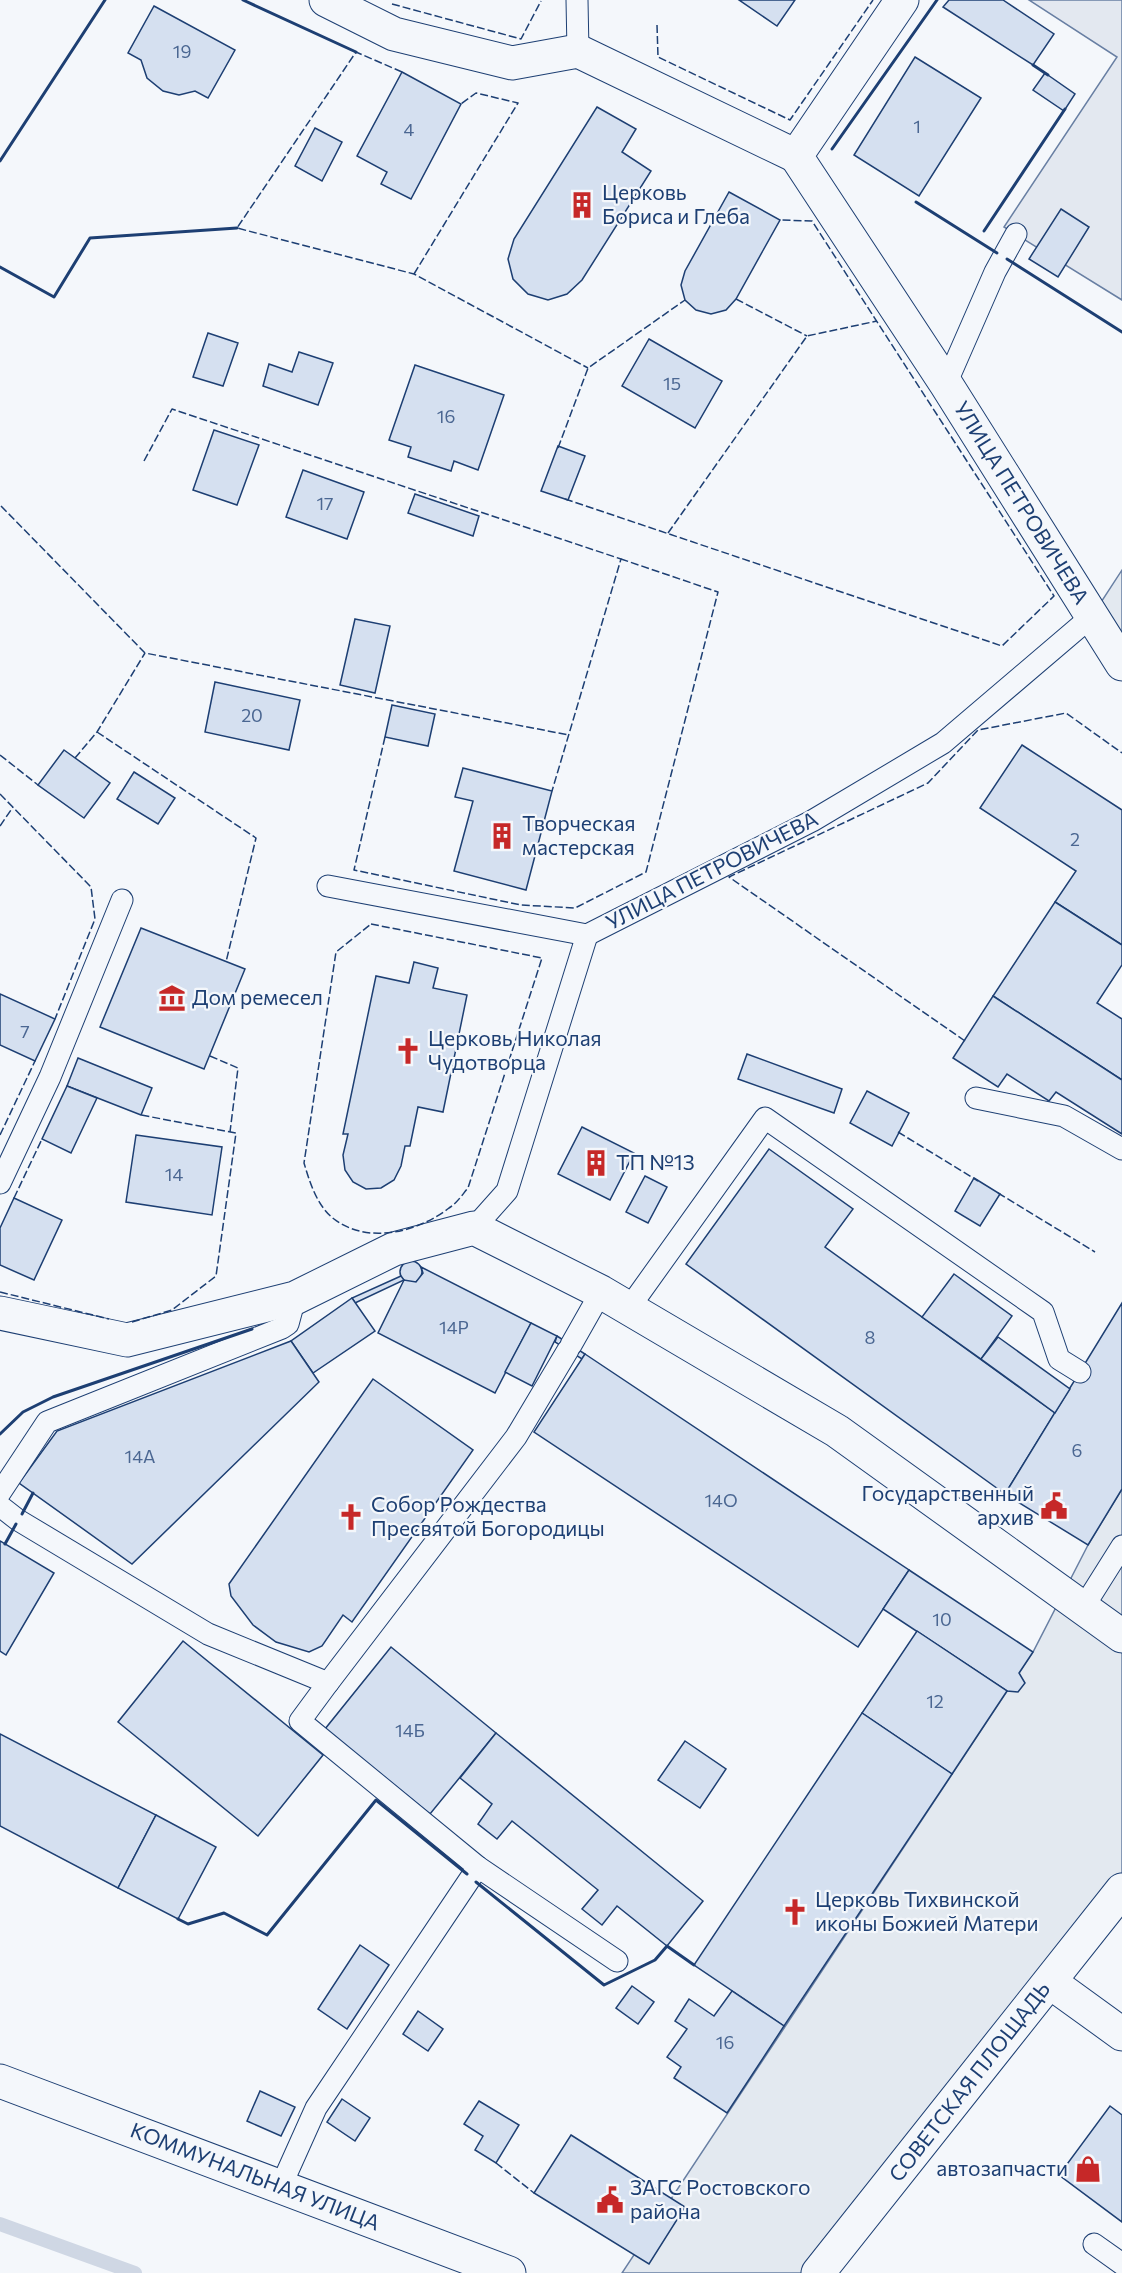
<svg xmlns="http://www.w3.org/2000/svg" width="1122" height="2273" font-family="Commissioner,sans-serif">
<rect width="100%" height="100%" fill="#f4f7fb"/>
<g fill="#e3e9f0" stroke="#687fa3" stroke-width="1.5">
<polygon points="1122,570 1122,663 1092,616"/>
<polygon points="1122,1489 1122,1890 818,2273 622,2273 1033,1652 1088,1545"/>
</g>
<polygon fill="#e3e8f0" stroke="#687fa3" stroke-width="1.5" points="1029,0 1122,0 1122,300 1004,227 1117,57"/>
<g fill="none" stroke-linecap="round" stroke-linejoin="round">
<polyline stroke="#cfd7e4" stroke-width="14" points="0,2224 135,2273"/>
</g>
<g fill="#d5e0f0" stroke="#1d3f73" stroke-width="1.5">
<polygon points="739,0 795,0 777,26"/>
<polygon points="949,0 1003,0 1054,34 1033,65 943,7"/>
<polygon points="154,6 235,50 208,98 195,91 179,95 163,91 147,78 141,60 128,53"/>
<polygon points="915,57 981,98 919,196 854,155"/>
<polygon points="402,72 461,104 411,199 381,184 387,172 357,156"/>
<polygon points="1045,73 1075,94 1064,111 1033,90"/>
<polygon points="597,107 636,129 622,152 651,171 582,280 567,294 548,300 528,294 513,279 508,259 514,239"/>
<polygon points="315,128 342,142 322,181 295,166"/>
<polygon points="729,192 780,220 736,299 726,310 711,314 696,310 685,300 681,285 685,271"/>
<polygon points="1061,209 1089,227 1058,277 1029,259"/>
<polygon points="208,333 238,343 223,386 193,377"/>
<polygon points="649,339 722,381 695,428 622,386"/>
<polygon points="299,352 333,363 318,405 263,386 269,364 292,372"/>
<polygon points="415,365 504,395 478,470 454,461 451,471 408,457 411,447 389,440"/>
<polygon points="214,430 259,445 237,505 193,490"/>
<polygon points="558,446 585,456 568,500 541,491"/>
<polygon points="303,470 364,492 347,539 286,517"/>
<polygon points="415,494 479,516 473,536 408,513"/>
<polygon points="355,619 390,626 375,693 340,685"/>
<polygon points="215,682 300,700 289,750 205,732"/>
<polygon points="392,705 435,714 428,746 385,737"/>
<polygon points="1022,745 1122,810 1122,945 1055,902 1076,871 980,808"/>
<polygon points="64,750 110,783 84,818 38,785"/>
<polygon points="463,768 552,791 526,890 454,871 473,801 455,797"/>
<polygon points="134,772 175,798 158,824 117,799"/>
<polygon points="1055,902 1122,945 1122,965 1097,1003 1122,1019 1122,1080 993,996"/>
<polygon points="141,928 245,969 204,1069 100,1027"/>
<polygon points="414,962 438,968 433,988 467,995 443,1112 418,1107 410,1146 405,1146 401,1166 394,1180 381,1188 366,1189 353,1182 345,1170 343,1155 348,1134 343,1134 376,976 409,983"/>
<polygon points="0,994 55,1019 35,1061 0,1045"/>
<polygon points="993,996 1122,1080 1122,1134 1056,1092 1049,1101 1007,1074 998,1087 953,1058"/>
<polygon points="747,1054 842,1089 834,1113 738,1079"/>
<polygon points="78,1058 152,1088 141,1115 67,1086"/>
<polygon points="67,1086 97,1098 71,1153 42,1139"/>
<polygon points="867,1091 909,1113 892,1146 850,1123"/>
<polygon points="582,1127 634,1153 610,1200 558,1174"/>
<polygon points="136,1135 222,1147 212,1215 126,1202"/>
<polygon points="769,1149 853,1209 825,1247 1055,1413 1005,1494 686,1264"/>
<polygon points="645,1176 667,1187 648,1223 626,1212"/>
<polygon points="974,1178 1000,1194 980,1226 955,1211"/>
<polygon points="14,1198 62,1220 34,1280 0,1265 0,1228"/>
<circle cx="411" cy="1272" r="11"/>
<polygon points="421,1267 531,1323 495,1393 378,1333 404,1280 416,1282 423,1273"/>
<polygon points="954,1274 1012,1316 981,1359 922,1317"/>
<polygon points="401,1276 404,1280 355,1303 352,1298"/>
<polygon points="352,1298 375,1331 313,1373 291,1341"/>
<polygon points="1122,1303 1122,1489 1088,1545 1005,1494"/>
<polygon points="531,1323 557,1336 532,1386 505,1372"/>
<polygon points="557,1336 585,1354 582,1359 555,1342"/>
<polygon points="998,1337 1070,1389 1055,1413 981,1359"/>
<polygon points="291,1341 319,1382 132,1564 19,1483 57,1431"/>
<polygon points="585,1354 909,1570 858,1647 534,1432"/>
<polygon points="373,1379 473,1450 352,1622 343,1615 322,1646 309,1652 276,1642 253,1625 231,1596 229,1584"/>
<polygon points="0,1541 54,1573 6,1655 0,1651"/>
<polygon points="909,1570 1033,1652 1019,1673 1025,1683 1018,1692 1007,1691 883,1609"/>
<polygon points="917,1631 1007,1691 952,1774 862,1713"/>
<polygon points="183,1641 323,1755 258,1836 118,1722"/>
<polygon points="391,1647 496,1733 430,1814 325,1729"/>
<polygon points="862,1713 952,1774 784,2026 694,1965"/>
<polygon points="496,1733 703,1901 667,1946 617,1906 602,1925 582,1909 598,1890 512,1821 497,1839 478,1824 492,1804 460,1778"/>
<polygon points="0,1734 156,1815 118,1888 0,1826"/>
<polygon points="685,1741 726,1769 700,1808 658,1780"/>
<polygon points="156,1815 216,1847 178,1919 118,1888"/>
<polygon points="360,1945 389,1965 347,2029 318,2009"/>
<polygon points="632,1986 654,2002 638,2024 616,2008"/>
<polygon points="732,1991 784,2026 727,2113 674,2078 681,2067 667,2057 687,2029 675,2021 689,1999 714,2016"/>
<polygon points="418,2011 443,2029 428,2051 403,2034"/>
<polygon points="260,2091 295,2107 281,2136 247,2121"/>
<polygon points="342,2099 370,2118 355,2141 327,2122"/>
<polygon points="479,2101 519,2125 496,2163 475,2150 483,2136 464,2124"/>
<polygon points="1110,2106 1122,2115 1122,2222 1059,2175"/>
<polygon points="571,2135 685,2207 649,2264 534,2193"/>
</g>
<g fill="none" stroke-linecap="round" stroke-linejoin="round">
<defs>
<g id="service">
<polyline points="577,0 578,51"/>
<polyline points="946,384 995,272 1016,234"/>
<polyline points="328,886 587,935 812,821 943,743 1092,616"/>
<polyline points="976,1098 1064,1116 1122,1149"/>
<polyline points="0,1183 50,1077 122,900"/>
<polyline points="474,1228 507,1191 587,935"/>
<polyline points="629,1308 765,1118 1043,1312 1059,1359 1080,1372"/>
<polyline points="571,1345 601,1292"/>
<polyline points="0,1493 47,1422 282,1328 288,1324 295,1298"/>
<polyline points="0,1506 18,1520 208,1634 328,1683 300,1721 478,1867 617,1961"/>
<polyline points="1083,1608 1122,1546"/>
<polyline points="328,1683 516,1437 568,1350"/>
<polyline points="281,2186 316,2108 478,1867"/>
<polyline points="1094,2244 1122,2264"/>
</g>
<g id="minor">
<polyline points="326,0 394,34 512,63 578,51 796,156"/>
<polyline points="902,0 796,156 946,384 1122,664"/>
<polyline points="0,1313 127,1340 295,1298 394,1249 474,1228 601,1292 837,1431 1122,1636"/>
<polyline points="1050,1982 1122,2034"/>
<polyline points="0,2081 509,2273"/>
</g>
<polyline id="tertiary" points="818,2273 1122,1890"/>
</defs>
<use href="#service" stroke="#1d3f73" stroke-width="23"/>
<use href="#minor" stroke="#1d3f73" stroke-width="35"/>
<use href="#tertiary" stroke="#1d3f73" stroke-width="35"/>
<use href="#service" stroke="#f4f7fb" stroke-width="21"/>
<use href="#minor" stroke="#f4f7fb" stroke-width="33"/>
<use href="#tertiary" stroke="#f4f7fb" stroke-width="33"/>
<g stroke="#1d3f73" stroke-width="1.5" stroke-dasharray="8 3" stroke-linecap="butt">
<polyline points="392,4 521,39 541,1"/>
<polyline points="657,25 658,57 790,120 873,0"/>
<polyline points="402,72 356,52 237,228 414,274 588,368"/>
<polyline points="414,274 518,103 476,93 461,104"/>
<polyline points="736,299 807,336"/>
<polyline points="558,448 588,368 685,300"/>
<polyline points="144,461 172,409 621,559 552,791"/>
<polyline points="565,499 1002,646 1054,596 812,221 780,220"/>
<polyline points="1,506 145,653 569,735"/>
<polyline points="668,533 807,336 877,321"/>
<polyline points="97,732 256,838 226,962"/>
<polyline points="385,737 354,870 521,905 575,908 646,872 718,592 621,559"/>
<polyline points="0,755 38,785"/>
<polyline points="75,758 97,732 145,653"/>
<polyline points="0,794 91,887 95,919 55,1019"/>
<polyline points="0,826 13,807"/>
<path d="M371,924L542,958L468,1188C462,1195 457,1203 449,1208C418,1232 368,1245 334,1219C317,1206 310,1183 304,1163L336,952Z"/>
<polyline points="965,1041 729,877 928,783 978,730 1066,713 1122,753"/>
<polyline points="210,1056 238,1068 230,1132"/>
<polyline points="898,1132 978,1181"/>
<polyline points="0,1135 35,1061"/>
<polyline points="998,1193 1095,1252"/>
<polyline points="14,1198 42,1139"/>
<polyline points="0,1292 109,1319"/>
<polyline points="132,1322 172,1310 216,1276 236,1133 141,1115"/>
<polyline points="496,2163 534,2193"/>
</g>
<g stroke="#1d3f73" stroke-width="3">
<polyline points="243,0 356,52"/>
<polyline points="1033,65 1048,75"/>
<polyline points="832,149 937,0"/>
<polyline points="0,161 105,0"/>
<polyline points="916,202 997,253"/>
<polyline points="984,231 1065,109"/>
<polyline points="1007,259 1122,332"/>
<polyline points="0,267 54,297 90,238 237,228"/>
<polyline points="0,1434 23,1412 53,1397 252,1329"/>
<polyline points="22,1514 33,1493"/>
<polyline points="5,1544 16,1524"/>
<polyline points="476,1882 604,1985 655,1960 667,1946 694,1965"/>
<polyline points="178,1919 188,1924 224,1913 267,1935 376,1800 467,1874"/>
</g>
</g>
<defs>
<symbol id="building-bare" viewBox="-9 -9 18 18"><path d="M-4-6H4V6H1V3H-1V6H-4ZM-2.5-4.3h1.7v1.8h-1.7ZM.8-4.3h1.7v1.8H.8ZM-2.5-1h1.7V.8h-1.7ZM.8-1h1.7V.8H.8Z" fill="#c62828" stroke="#f4f7fb" stroke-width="2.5" paint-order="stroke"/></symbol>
<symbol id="museum-bare" viewBox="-9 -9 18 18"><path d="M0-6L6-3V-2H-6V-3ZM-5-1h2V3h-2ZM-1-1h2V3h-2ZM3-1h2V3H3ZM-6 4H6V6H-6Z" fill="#c62828" stroke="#f4f7fb" stroke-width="2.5" paint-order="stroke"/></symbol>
<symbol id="church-bare" viewBox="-9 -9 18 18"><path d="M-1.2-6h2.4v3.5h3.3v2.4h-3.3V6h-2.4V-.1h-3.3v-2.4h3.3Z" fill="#c62828" stroke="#f4f7fb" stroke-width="2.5" paint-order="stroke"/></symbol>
<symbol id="civic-bare" viewBox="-9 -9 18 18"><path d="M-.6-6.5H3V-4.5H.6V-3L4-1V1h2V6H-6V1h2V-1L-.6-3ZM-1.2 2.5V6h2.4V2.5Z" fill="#c62828" stroke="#f4f7fb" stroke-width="2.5" paint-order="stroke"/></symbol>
<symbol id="shop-bare" viewBox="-9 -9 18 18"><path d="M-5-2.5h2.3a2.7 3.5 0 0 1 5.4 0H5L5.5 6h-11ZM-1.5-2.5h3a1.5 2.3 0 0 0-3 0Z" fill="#c62828" stroke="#f4f7fb" stroke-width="2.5" paint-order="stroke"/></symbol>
</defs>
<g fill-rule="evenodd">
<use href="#building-bare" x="563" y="186" width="38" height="38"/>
<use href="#building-bare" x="483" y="817" width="38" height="38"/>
<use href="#museum-bare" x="153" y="979" width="38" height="38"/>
<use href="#church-bare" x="389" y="1032" width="38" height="38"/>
<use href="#building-bare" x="577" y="1144" width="38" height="38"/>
<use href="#civic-bare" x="1035" y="1487" width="38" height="38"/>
<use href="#church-bare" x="332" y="1498" width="38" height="38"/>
<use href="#church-bare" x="776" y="1893" width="38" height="38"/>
<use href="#shop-bare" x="1069" y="2150" width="38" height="38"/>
<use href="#civic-bare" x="591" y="2181" width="38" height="38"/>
</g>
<g text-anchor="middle" stroke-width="4.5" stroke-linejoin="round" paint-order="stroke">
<g font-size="18" fill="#4b6792">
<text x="182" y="58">19</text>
<text x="917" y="133">1</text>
<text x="409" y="136">4</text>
<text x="672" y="390">15</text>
<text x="446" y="423">16</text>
<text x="325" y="510">17</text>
<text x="252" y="722">20</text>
<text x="1075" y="846">2</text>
<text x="25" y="1038">7</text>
<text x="174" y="1181">14</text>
<text x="454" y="1334">14Р</text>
<text x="870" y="1344">8</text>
<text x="1077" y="1457">6</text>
<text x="140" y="1463">14А</text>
<text x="721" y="1507">14О</text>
<text x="942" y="1626">10</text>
<text x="935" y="1708">12</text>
<text x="410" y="1737">14Б</text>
<text x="725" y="2049">16</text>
</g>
<g font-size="21" fill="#1d3f73" stroke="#f4f7fb" text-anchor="start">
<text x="602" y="200">Церковь<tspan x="602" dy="24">Бориса и Глеба</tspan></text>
<text x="522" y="831">Творческая<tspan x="522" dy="24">мастерская</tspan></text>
<text x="192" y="1005">Дом ремесел</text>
<text x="428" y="1046">Церковь Николая<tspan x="428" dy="24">Чудотворца</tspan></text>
<text x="616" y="1170">ТП №13</text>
<text x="1034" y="1501" text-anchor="end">Государственный<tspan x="1034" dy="24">архив</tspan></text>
<text x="371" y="1512">Собор Рождества<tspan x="371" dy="24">Пресвятой Богородицы</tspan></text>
<text x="815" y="1907">Церковь Тихвинской<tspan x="815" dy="24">иконы Божией Матери</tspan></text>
<text x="1068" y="2176" text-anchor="end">автозапчасти</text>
<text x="630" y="2195">ЗАГС Ростовского<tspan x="630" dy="24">района</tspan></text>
</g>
<g font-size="21" fill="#1d3f73" stroke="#f4f7fb">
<text transform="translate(1021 503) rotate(58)" y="7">УЛИЦА ПЕТРОВИЧЕВА</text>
<text transform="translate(712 871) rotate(-27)" y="7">УЛИЦА ПЕТРОВИЧЕВА</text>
<text transform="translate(970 2082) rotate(-52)" y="7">СОВЕТСКАЯ ПЛОЩАДЬ</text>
<text transform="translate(255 2177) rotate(21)" y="7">КОММУНАЛЬНАЯ УЛИЦА</text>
</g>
</g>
</svg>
